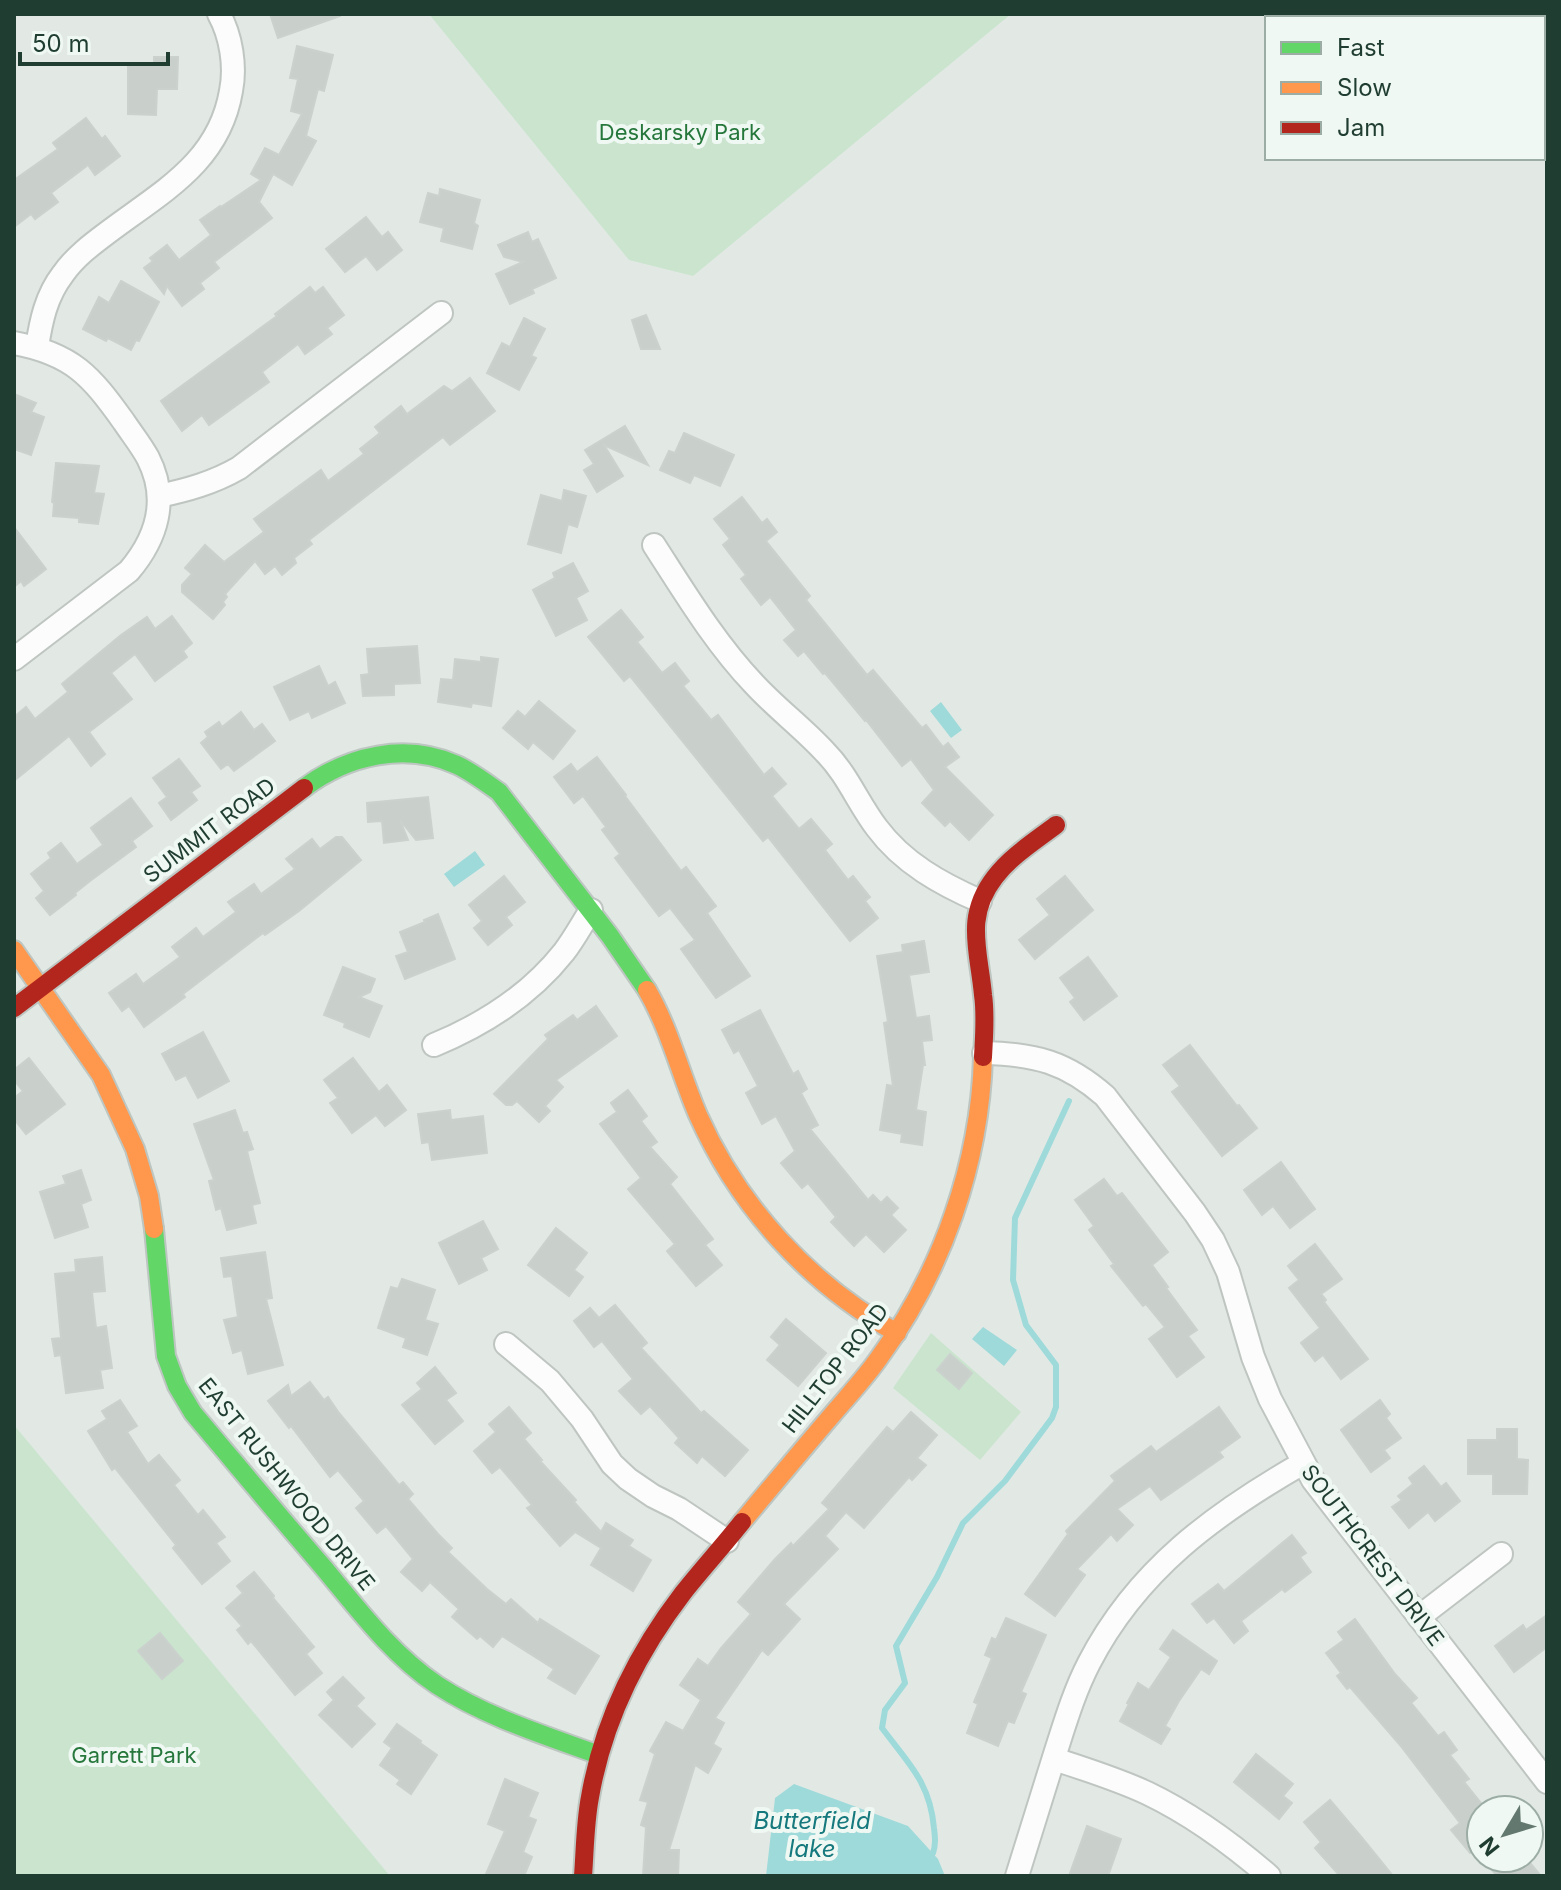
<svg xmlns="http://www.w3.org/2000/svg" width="1561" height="1890" font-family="Inter,sans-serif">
<rect width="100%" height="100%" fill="#e2e9e5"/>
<g fill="#cae4ce">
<polygon points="429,14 1011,14 693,276 629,260"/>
<polygon points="931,1333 1021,1412 980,1460 893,1388"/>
<polygon points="14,1425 390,1876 14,1876"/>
</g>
<g fill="#9fdada">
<polygon points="941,702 962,730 951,738 930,711"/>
<polygon points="475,851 485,865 454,887 444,874"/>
<polygon points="983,1327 1017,1350 1004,1366 972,1339"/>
<polygon points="794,1784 908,1826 938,1859 945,1876 766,1876 775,1798"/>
</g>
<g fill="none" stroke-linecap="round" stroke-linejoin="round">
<path stroke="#9fdada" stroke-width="6" d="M933,1853C936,1844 935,1837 934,1828C930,1782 908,1763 882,1728L885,1710L905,1683L896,1646L937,1577L963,1523L1005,1481L1052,1418L1056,1407V1365L1026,1325L1013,1280L1015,1218L1069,1101"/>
</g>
<g fill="#c9d0cc" stroke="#cbd2ce" stroke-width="2">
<polygon points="270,14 340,14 340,16 278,38"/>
<polygon points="297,46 333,55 324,91 318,89 306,136 316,141 292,185 273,174 259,202 272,218 214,262 219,268 200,283 204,289 182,306 167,286 164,294 144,268 153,261 150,258 167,245 179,260 211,235 200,220 220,206 221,207 261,180 251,174 265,148 279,155 302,114 291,111 298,79 290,78"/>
<polygon points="154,57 178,57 177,89 157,89 156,115 128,114 128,64 154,65"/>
<polygon points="86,118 102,139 105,136 120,156 95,175 88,165 51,193 58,202 35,219 31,214 14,227 14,180 58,149 53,143"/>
<polygon points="440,189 480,200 474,223 478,226 472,249 441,241 444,228 420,222 428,193 439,196"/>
<polygon points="366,217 382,237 388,232 402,250 377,270 366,256 345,272 326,249"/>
<polygon points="528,232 532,242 538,239 556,278 532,289 534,293 510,304 496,274 523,262 504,257 498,245"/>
<polygon points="121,281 159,302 139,341 136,340 131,350 108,338 106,341 83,329 99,297 109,303"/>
<polygon points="310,287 315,293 323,287 344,315 327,328 332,334 305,354 298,344 262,372 269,382 209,425 202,415 182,431 161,401 277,316 275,314"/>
<polygon points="646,315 660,349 641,349 632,320"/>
<polygon points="524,318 545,329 531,356 536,358 519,390 487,373 502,343 510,347"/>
<polygon points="470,378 495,411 450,445 443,437 309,540 312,544 294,558 296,563 282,575 275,566 265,574 255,561 225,594 227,597 223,602 225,605 213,619 182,592 182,585 192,574 185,568 205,545 224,562 264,532 254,519 321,470 328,481 364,454 360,449 380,433 375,427 401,406 407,414 444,386 452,391"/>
<polygon points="14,394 36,403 31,412 44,417 31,455 14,449"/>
<polygon points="625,426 648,465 604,445 623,476 597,492 584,470 594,464 585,450"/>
<polygon points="684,433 734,455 720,486 694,475 690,483 660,470 669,451 675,453"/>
<polygon points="56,463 99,466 94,493 104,494 98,524 79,522 79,518 53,516 54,503 52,502"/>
<polygon points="564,490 586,496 577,527 568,524 561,553 528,544 541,495 562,501"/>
<polygon points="742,497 762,523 767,519 777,532 766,541 810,596 806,600 867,675 873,670 922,728 926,725 943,747 948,743 959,757 945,767 993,815 969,840 950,821 945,826 922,803 934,790 911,759 902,766 866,720 865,721 825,673 823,674 804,651 798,656 784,640 796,630 770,597 761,605 741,579 746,575 723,545 730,539 714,519"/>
<polygon points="14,527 46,569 24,586 21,581 14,587"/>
<polygon points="573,563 588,591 576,598 587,620 556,636 533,590 555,578 553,573"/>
<polygon points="621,610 643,637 637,642 662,673 675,663 689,681 683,686 711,720 718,715 764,775 772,768 786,784 772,796 799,829 811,819 832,844 825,850 848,880 853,876 870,897 865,901 878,918 850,941 768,837 763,841 630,676 624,681 588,637"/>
<polygon points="172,616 192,643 183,651 187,657 155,681 135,654 111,673 132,699 89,732 105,754 91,766 69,736 14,781 14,717 26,707 35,719 68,692 62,684 121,635 147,617 155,629"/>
<polygon points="417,646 420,683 394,684 394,695 363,696 361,675 369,674 367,649"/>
<polygon points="481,657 498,659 491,706 472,703 471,707 438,702 441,679 453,680 455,659 481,662"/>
<polygon points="319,666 328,686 335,682 345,703 312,718 309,711 290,720 274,687"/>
<polygon points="539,701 575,731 553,759 533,742 528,749 503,728 518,711 525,717"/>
<polygon points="241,712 254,730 262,724 275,741 234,771 228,764 221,769 201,743 208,737 205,732 219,722 222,727"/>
<polygon points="597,757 626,795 625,796 681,871 686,867 716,906 707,913 750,976 716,998 681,949 695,940 670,908 659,916 615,858 620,854 602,830 606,827 583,796 574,803 554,777 571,764 577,772"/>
<polygon points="179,759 200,786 191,792 197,800 171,820 159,803 167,797 153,778"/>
<polygon points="428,797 433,838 416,840 400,820 408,840 384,843 382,821 368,822 367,803"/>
<polygon points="131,798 152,826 132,841 136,847 90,881 75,893 76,895 50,915 36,898 44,891 31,874 51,858 48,853 61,843 77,864 103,845 91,828"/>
<polygon points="336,837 342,837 361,860 299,911 265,935 263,933 183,994 185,997 144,1027 129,1006 122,1011 109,993 136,974 143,984 180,957 172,947 196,928 203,937 236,912 228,902 254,884 261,894 295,869 286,859 312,839 320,849"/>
<polygon points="504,876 525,902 506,917 512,925 488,945 474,928 482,921 469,905"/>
<polygon points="1065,876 1093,910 1035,959 1019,940 1050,915 1037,899"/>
<polygon points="438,914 455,959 405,979 396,956 408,952 400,932 425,922 424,920"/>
<polygon points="924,941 929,972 909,975 916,1018 929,1016 932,1040 922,1041 925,1065 923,1065 916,1110 926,1112 922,1145 901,1142 902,1134 880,1130 887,1085 893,1086 884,1023 888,1022 877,956 903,952 902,945"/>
<polygon points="1088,957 1117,996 1084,1020 1070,1002 1075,998 1060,978"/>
<polygon points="343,967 375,979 370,992 359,997 382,1006 369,1037 344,1027 345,1023 324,1015"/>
<polygon points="596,1006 617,1036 556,1080 563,1087 545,1106 550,1111 539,1122 517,1101 512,1105 506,1105 494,1094 548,1039 545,1035 573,1015 577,1020"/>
<polygon points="760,1010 793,1074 798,1071 807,1089 801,1093 818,1125 810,1129 868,1200 873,1195 881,1203 887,1197 898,1208 891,1215 906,1230 884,1252 866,1234 854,1246 831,1222 836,1217 808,1183 802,1188 781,1163 795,1151 776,1116 762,1124 746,1093 758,1086 739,1050 734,1053 722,1030"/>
<polygon points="203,1032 229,1081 198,1098 186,1075 176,1080 162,1054"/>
<polygon points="1190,1045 1237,1106 1239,1105 1257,1128 1222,1156 1172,1092 1180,1086 1163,1065"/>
<polygon points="29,1058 65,1104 26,1134 14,1119 14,1098 23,1091 14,1080 14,1070"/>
<polygon points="353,1058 379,1092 387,1085 406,1110 385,1126 376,1115 352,1133 330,1103 338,1098 324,1080"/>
<polygon points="628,1090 647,1116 641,1121 657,1142 650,1147 677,1177 670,1184 713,1239 705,1245 722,1265 696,1286 667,1251 675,1244 628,1189 641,1178 600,1124 617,1112 611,1103"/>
<polygon points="235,1110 243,1133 247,1132 253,1149 247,1151 260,1203 252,1205 256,1223 227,1230 221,1208 216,1210 209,1181 214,1180 194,1124"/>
<polygon points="450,1110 451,1120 483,1116 487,1153 432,1160 429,1142 422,1143 418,1114"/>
<polygon points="1281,1162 1315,1209 1290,1228 1273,1206 1262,1215 1244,1190"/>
<polygon points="81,1170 91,1200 81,1204 88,1227 55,1238 40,1192 66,1184 63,1176"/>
<polygon points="1104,1179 1117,1196 1122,1193 1168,1252 1152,1265 1168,1287 1166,1288 1197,1330 1188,1336 1204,1357 1177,1377 1149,1339 1165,1327 1146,1304 1143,1306 1111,1266 1114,1264 1089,1230 1094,1226 1075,1200"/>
<polygon points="483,1221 498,1249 481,1258 487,1270 459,1284 439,1243"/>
<polygon points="556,1228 587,1253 574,1270 583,1277 569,1296 528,1265"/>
<polygon points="1315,1244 1342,1279 1321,1294 1326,1300 1324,1302 1368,1359 1341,1379 1323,1355 1315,1361 1301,1343 1320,1328 1289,1288 1299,1280 1288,1266"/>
<polygon points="265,1252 272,1298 266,1299 283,1365 248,1374 242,1350 233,1353 224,1320 238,1317 232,1276 224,1277 221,1258"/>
<polygon points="102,1257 105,1291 92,1292 96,1328 106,1326 112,1368 100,1370 103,1388 66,1393 61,1355 55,1356 52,1339 61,1338 55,1274 76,1272 75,1260"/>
<polygon points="402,1279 435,1290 425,1320 438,1324 427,1355 403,1347 406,1338 378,1328 391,1287 398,1289"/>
<polygon points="615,1305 647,1343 641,1348 701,1413 704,1411 748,1450 725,1476 702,1456 697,1463 675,1443 679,1438 650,1406 641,1414 619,1391 633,1379 602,1341 594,1347 574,1321 590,1308 599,1318"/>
<polygon points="786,1319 826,1353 798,1386 767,1360 780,1345 771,1337"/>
<polygon points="950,1354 972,1373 959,1389 937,1370"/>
<polygon points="435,1367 456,1393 446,1400 463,1421 435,1444 402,1405 422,1389 417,1383"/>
<polygon points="310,1382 324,1400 328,1397 339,1413 399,1485 403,1482 413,1494 408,1499 438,1534 452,1548 448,1552 487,1589 506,1604 511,1599 538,1623 540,1619 599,1656 575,1694 548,1678 554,1669 502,1636 493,1647 480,1636 477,1639 452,1617 459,1609 430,1582 422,1591 401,1572 413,1559 386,1526 377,1533 356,1508 364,1501 338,1470 330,1477 291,1426 289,1428 268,1401 288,1385 291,1396"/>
<polygon points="120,1400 137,1426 127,1432 148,1464 159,1455 180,1480 174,1485 198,1515 203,1510 225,1537 216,1543 230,1561 202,1584 173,1548 176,1545 115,1468 112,1470 88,1431 107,1419 102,1411"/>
<polygon points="1380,1400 1390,1414 1386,1418 1401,1438 1384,1450 1390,1458 1371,1472 1341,1430"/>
<polygon points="509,1407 531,1433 524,1439 542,1460 540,1461 576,1500 574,1502 601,1532 606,1523 633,1540 629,1546 651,1560 633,1591 591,1565 601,1548 575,1532 560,1546 527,1508 532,1505 500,1467 492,1473 474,1451 496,1432 489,1424"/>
<polygon points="1219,1407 1240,1437 1219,1452 1223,1457 1161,1500 1150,1486 1117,1509 1133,1525 1117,1541 1111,1534 1077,1569 1085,1575 1055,1616 1025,1594 1068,1534 1066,1531 1115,1481 1111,1476 1151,1446 1156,1452"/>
<polygon points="911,1412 937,1435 917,1458 926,1465 912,1480 909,1477 864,1528 846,1512 825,1536 838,1549 784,1604 800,1619 768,1655 762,1650 715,1718 724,1723 713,1744 721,1749 708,1773 695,1765 669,1850 679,1850 678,1876 643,1876 646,1827 641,1825 648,1802 640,1800 655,1754 650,1751 666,1722 683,1731 701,1700 680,1685 698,1659 708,1666 721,1648 751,1614 738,1602 775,1559 791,1543 793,1546 829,1509 822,1503 887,1427 893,1432"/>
<polygon points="1497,1429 1517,1429 1517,1459 1528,1460 1527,1494 1493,1494 1493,1474 1468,1474 1468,1440 1497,1440"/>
<polygon points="1424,1466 1441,1487 1446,1483 1460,1501 1435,1521 1428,1512 1409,1528 1392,1507 1402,1500 1398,1496 1413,1484 1409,1478"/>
<polygon points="1292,1535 1306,1553 1300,1557 1311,1572 1285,1592 1282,1589 1241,1621 1248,1631 1234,1643 1214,1618 1207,1623 1192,1604 1218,1584 1224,1591"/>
<polygon points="254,1572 274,1596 273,1598 314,1647 306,1654 322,1673 295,1695 251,1641 248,1644 237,1630 242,1626 226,1608 243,1593 237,1586"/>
<polygon points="1547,1615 1547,1647 1514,1672 1495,1646 1523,1625 1526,1630"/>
<polygon points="1006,1618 1046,1635 1021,1692 1026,1694 1014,1723 1008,1721 998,1746 967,1733 978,1704 974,1702 992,1658 985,1655 992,1638 996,1640"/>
<polygon points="1355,1619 1395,1674 1417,1698 1411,1703 1438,1736 1444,1732 1457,1750 1450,1755 1469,1779 1464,1782 1481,1803 1481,1845 1470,1853 1451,1830 1460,1823 1400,1745 1350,1687 1347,1689 1337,1676 1341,1673 1326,1653 1344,1640 1338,1632"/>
<polygon points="1173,1630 1217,1661 1209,1674 1201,1669 1179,1701 1165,1726 1170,1729 1161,1744 1120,1721 1129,1704 1127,1703 1138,1683 1149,1690 1171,1657 1160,1649"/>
<polygon points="160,1633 183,1661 162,1679 138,1651"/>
<polygon points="343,1677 364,1698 356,1706 375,1724 352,1747 319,1715 334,1700 327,1692"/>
<polygon points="397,1724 421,1741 420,1743 437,1755 411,1794 397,1784 400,1780 380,1765 392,1748 384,1742"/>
<polygon points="1256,1754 1293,1784 1283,1796 1292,1803 1279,1819 1234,1782"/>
<polygon points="505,1779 538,1793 528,1817 536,1820 523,1852 532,1857 524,1876 485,1876 505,1831 488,1824"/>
<polygon points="1330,1800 1363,1839 1393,1876 1340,1876 1315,1848 1321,1842 1304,1822"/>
<polygon points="1087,1826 1121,1839 1108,1876 1069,1876"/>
<polygon points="1482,1858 1526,1858 1541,1876 1497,1876"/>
</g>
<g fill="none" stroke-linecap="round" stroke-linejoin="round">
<defs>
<g id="street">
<path d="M14,343C73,354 91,376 124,422C132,434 141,445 148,458C169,499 157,538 129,571L14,659"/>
<path d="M37,347C41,321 46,296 63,274C75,257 91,245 107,233C161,192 219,163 231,91C236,66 231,36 219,14"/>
<path d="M159,496C187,490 213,483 239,468L441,313"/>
<path d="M654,545C685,593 715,643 754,684C776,708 803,728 825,752C847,774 858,803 877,828C903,863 941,884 980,901"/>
<path d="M434,1045C485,1024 530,995 564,952C574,939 582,924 591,910"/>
<path d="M984,1053C1035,1054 1066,1062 1105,1096L1195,1213L1213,1240L1228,1272L1253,1357L1270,1399L1313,1480L1547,1782"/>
<polyline points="506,1344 550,1381 582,1419 612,1464 628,1479 653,1496 679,1509 727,1541"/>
<polyline points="1419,1617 1501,1554"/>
<path d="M1054,1759C1085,1769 1117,1779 1147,1793C1191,1814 1232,1844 1269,1876"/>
<path d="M1017,1876C1030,1835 1042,1795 1055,1754C1065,1723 1074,1692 1089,1663C1137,1570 1214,1514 1303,1463"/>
</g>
<g id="fast">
<path d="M304,788C348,755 406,742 457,765C472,772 485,782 499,792L610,936L647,990"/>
<path d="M154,1229L166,1356L177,1386L193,1413C236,1464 279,1516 323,1567C358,1609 391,1654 437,1685C486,1717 544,1735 599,1755"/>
</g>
<g id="slow">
<polyline points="14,950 101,1075 135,1149 149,1196 154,1229"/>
<path d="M647,990C670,1030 680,1073 698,1115C739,1207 809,1284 897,1333"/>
<path d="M742,1522C772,1486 802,1450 832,1415C848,1396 865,1378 879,1358C942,1272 980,1163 983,1057"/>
</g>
<g id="jam">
<polyline points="14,1008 304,788"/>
<path d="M983,1057C984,1036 986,1015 983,995C979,950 964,917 995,877C1011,856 1035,841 1056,825"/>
<path d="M583,1876C585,1850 585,1823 590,1797C603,1722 637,1653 683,1593C702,1569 723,1546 742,1522"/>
</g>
</defs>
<use href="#street" stroke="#bfc6c2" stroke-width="26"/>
<use href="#fast" stroke="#bec6c2" stroke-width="22"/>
<use href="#slow" stroke="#bec6c2" stroke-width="22"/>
<use href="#jam" stroke="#bec6c2" stroke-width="22"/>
<use href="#street" stroke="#fbfcfb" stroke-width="22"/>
<use href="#fast" stroke="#63d668" stroke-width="18"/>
<use href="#slow" stroke="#ff974d" stroke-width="18"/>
<use href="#jam" stroke="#b3261e" stroke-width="18"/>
</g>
<g text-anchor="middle" stroke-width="8" stroke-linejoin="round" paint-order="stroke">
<g font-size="22" fill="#26773c" stroke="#f0f8f3">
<text x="680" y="140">Deskarsky Park</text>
<text x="134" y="1763">Garrett Park</text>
</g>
<g font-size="22" fill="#1f3d31" stroke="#f0f8f3">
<text transform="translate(209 830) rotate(-37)" y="8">SUMMIT ROAD</text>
<text transform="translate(835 1368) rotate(-52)" y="8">HILLTOP ROAD</text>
<text transform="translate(287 1484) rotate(51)" y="8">EAST RUSHWOOD DRIVE</text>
<text transform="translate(1373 1555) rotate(53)" y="8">SOUTHCREST DRIVE</text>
</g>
<g font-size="24" font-style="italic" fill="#15797d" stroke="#f0f8f3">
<text x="812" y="1829">Butterfield<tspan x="812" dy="28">lake</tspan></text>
</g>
</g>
<rect width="1561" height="1890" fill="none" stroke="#1f3d31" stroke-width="32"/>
<rect x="1265" y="16" width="280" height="144" fill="#f0f8f3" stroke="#9cada5" stroke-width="2"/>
<rect x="1281" y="42" width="40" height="12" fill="#63d668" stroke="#9cada5" stroke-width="2"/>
<text x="1337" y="56" font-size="24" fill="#1f3d31">Fast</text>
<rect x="1281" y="82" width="40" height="12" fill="#ff974d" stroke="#9cada5" stroke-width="2"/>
<text x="1337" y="96" font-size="24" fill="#1f3d31">Slow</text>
<rect x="1281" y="122" width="40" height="12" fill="#b3261e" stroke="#9cada5" stroke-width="2"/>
<text x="1337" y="136" font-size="24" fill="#1f3d31">Jam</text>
<g transform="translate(1505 1834) rotate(232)"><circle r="38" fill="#f0f8f3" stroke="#9cada5" stroke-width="2"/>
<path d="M0-6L14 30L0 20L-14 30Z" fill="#637970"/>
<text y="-12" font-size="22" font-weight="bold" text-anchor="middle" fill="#1f3d31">N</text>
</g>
<path d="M20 52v12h148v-12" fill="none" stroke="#1f3d31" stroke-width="4"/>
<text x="32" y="52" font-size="24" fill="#1f3d31" stroke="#f0f8f3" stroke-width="6" paint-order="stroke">50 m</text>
</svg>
